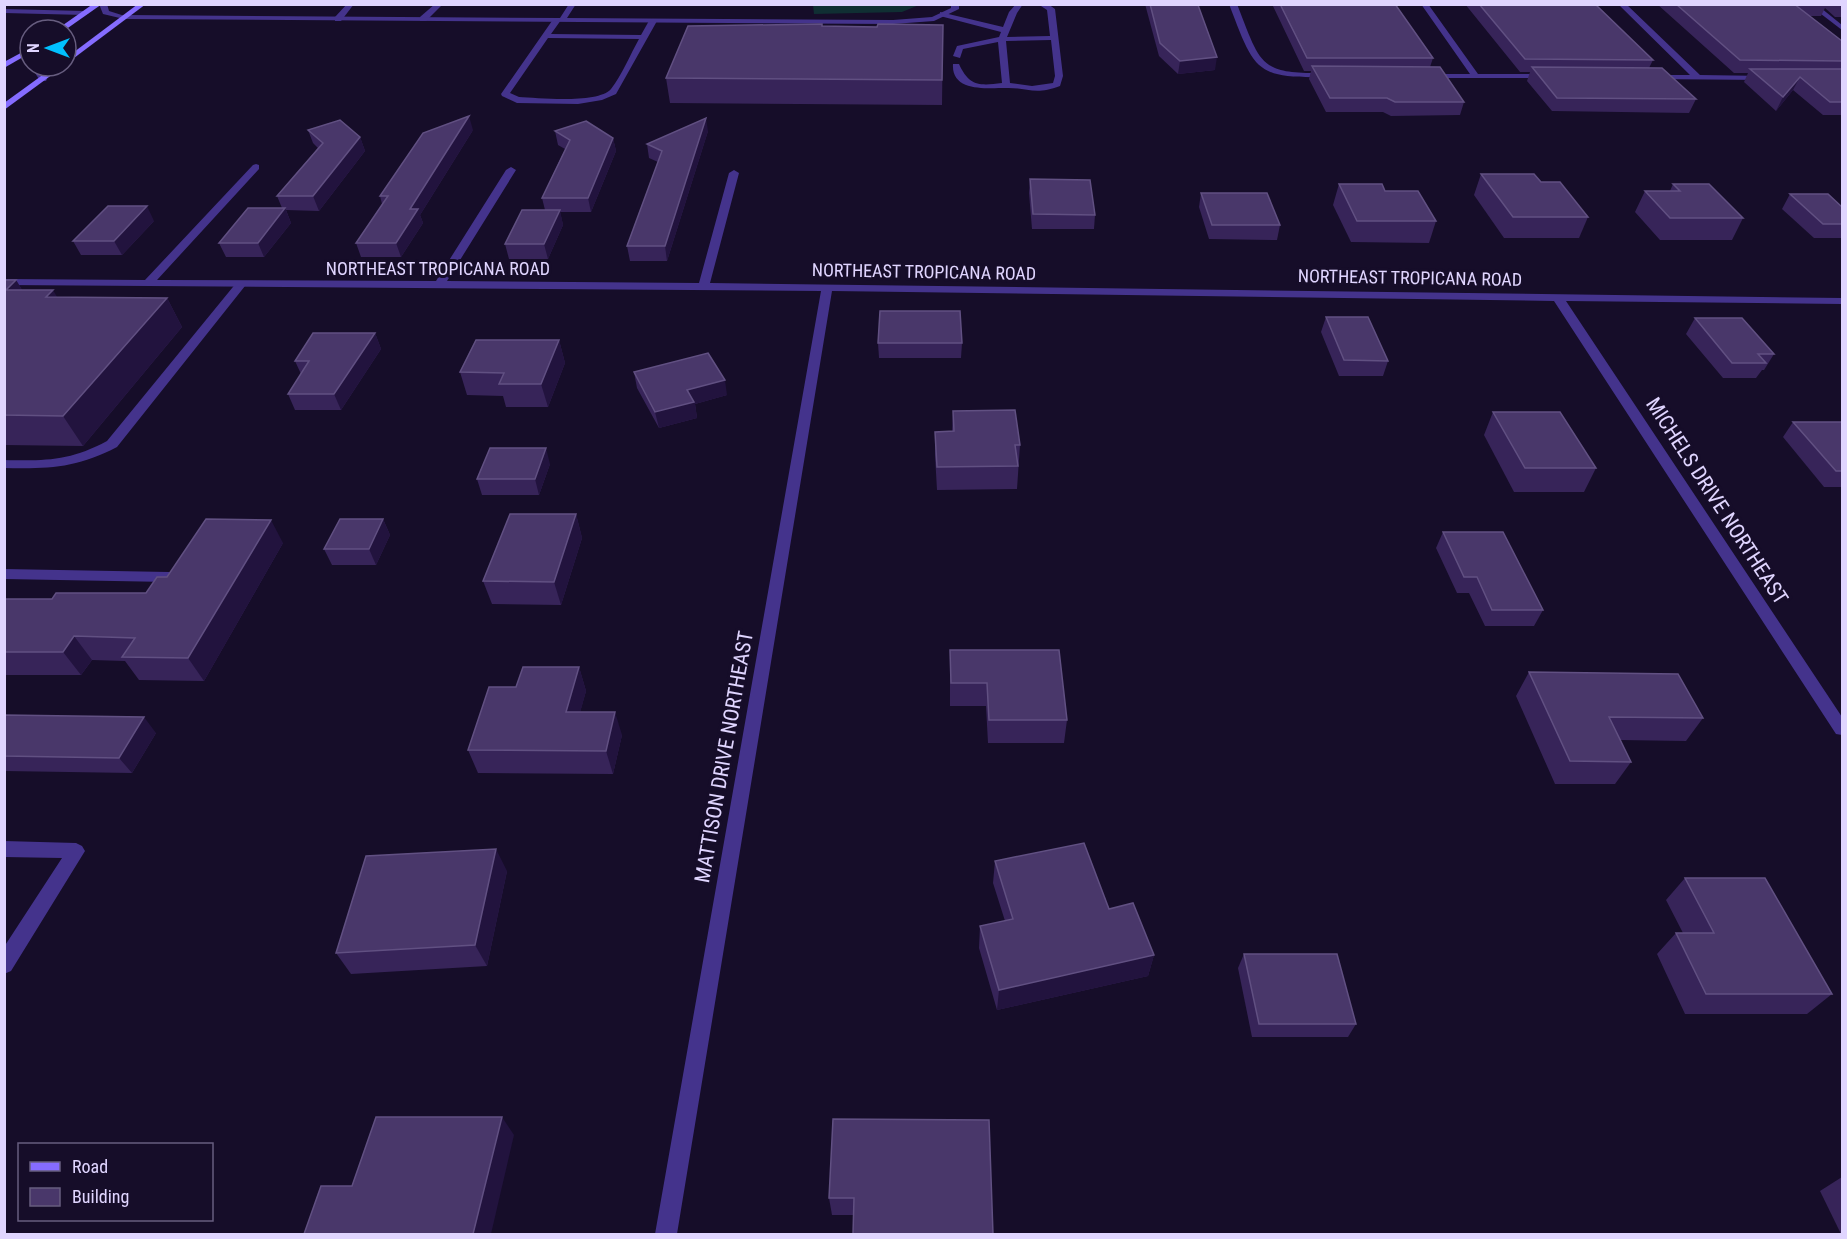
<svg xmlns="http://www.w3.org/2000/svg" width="1847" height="1239" font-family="'Roboto Condensed',sans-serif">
<rect width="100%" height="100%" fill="#160d29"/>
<polygon fill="#102f33" points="813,5 813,4 919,5 902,12 814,14"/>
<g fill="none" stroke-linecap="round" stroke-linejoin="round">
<g fill="#44338c" fill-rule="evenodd">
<polygon points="347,4 354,4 341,21 335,21 335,17"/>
<polygon points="435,4 443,4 426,21 420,21 420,17"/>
<path d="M1016,4H1023L1017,13L1007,37L1050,36L1047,10L1038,4H1048L1055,9L1063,76L1060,86C1034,96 1027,87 1005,88C987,88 951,92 953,64H959C969,86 979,86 1002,83L998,42L963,49L960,58L953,56L957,46L999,37L1001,32L940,16V12L1003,27L1009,12ZM1051,40L1055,76L1053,83L1032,86L1010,83L1006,41Z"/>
<polygon points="4,9 85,11 89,13 85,15 4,13"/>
<path d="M554,18L561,20L551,34L641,35L650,19L657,21L616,94L602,100L578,104L517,103L502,96L501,94ZM548,38L639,39C630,55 622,75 611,89C598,104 539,98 519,97L510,93Z"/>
<path d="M241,281L245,282V286L117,447C77,468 49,469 4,468V460C45,461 70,461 107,441L237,282Z"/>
<polygon points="4,569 169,572 176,577 169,582 4,579"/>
<polygon points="4,841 76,843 82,846 85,851 11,971 4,974 4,947 62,858 4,857"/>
</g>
<g fill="#44338c" fill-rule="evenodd">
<polygon points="569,4 576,4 567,18 893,20 932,17 951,8 951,4 959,4 959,9 934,21 893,24 124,19 120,17 124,15 560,18"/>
<path d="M1229,4H1237C1262,68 1259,74 1331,73L1335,75L1331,77C1255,79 1255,72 1229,4Z"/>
<polygon points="1421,4 1428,4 1478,74 1547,74 1551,76 1547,78 1424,78 1423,76 1427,74 1470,74"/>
<polygon points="1618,4 1626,4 1700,75 1766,76 1770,78 1766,80 1649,79 1648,77 1652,75 1690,75"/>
<polygon points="1808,4 1816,4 1842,25 1842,30"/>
<polygon points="256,164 259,165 259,169 157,280 436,281 506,170 511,167 516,170 447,281 699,283 729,173 734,170 739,173 710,283 1842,298 1842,304 1566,301 1842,717 1842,735 1836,734 1554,301 832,291 677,1234 655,1234 821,291 4,285 4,279 145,280 253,165"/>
</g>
<g fill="#44338c" fill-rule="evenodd">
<polygon points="99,4 107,4 109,11 128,17 124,19 103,14"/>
<polygon points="31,66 39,66 47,79 46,81 40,81"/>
</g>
<g fill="#856cff" fill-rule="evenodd">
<polygon points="93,4 102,4 65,30 56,30"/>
<polygon points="138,4 146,4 66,64 66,58"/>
<polygon points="30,48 30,53 4,68 4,62"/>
<polygon points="55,66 64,66 4,110 4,103"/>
</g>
</g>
<g fill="#372459">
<polygon points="1145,4 1193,4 1215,70 1178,74 1159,56"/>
<polygon points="1272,4 1395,4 1433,58 1430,67 1464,102 1460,115 1391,116 1383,112 1326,112 1309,79 1311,71 1304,71"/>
<polygon points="1465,4 1595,4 1653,60 1649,68 1696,99 1689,113 1552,111 1527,81 1530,72 1520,72"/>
<polygon points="1657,4 1842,4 1842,17 1835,17 1825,8 1821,16 1809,16 1842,41 1842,115 1823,115 1793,90 1776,111 1744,82 1748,73 1734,73"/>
<polygon points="943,25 942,105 670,103 666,78 822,26 877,27"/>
<polygon points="308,130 360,137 365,151 319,211 286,210 291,223 264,257 226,257 219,243 282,208 277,196 318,148 313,143"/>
<polygon points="473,130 420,215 423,223 401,257 361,257 356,243 382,204 380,196"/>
<polygon points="555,131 613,138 616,151 591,212 560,212 563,225 548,259 509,259 505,244 545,210 542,198 565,149 558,145"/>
<polygon points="708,131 667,261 630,261 627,246 658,162 649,158 647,144"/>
<polygon points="1481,174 1541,182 1588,217 1579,238 1504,238 1474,195"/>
<polygon points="1030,179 1095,215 1094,229 1032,229 1029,193"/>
<polygon points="1339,184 1385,191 1436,221 1429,243 1351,242 1333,205"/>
<polygon points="1673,184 1743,218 1732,240 1660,240 1635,212 1645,191 1670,191"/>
<polygon points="1201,193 1280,225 1277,240 1209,239 1199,207"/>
<polygon points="1790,194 1842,207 1842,238 1814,238 1782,209"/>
<polygon points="154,221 122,255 81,255 73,241"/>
<polygon points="4,280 16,280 22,290 57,297 167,298 182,327 83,446 4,445"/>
<polygon points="1326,317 1388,361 1383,376 1339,376 1321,332"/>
<polygon points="1695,318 1774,354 1764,370 1762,370 1756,378 1723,378 1686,334"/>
<polygon points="375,333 381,349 341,410 295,410 288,394 301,374 295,361"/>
<polygon points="559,340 565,363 548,407 506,407 503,396 467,395 460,372"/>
<polygon points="878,343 962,343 961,358 879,358"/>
<polygon points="634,372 727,395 695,404 697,418 659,428 637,388"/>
<polygon points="953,411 1020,445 1017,489 937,490 935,455 935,432 952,431"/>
<polygon points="1493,412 1596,468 1584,492 1514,492 1484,435"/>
<polygon points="1793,422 1842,422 1842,487 1824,487 1783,437"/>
<polygon points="550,464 539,495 482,495 477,479"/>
<polygon points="576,514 582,538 561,605 492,604 483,581"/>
<polygon points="383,519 390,535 376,565 332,565 324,549"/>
<polygon points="1443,532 1543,610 1534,626 1485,626 1469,593 1457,593 1436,548"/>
<polygon points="283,543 204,681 139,680 125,661 92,660 81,675 4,675 4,599 52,599 146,593 167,577"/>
<polygon points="950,650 1067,720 1064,743 988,743 986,706 950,706"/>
<polygon points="579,667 586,691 580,712 622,735 613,774 478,773 468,750 516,687"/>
<polygon points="1529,672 1703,718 1686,741 1620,740 1631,762 1615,784 1555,784 1516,696"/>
<polygon points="4,715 156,733 132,773 4,771"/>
<polygon points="995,861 1109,909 1154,955 1148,976 997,1010 979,948 980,926 1005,921 993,883"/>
<polygon points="507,871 487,966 351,974 336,953"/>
<polygon points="1685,878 1832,994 1807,1014 1685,1014 1657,954 1676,933 1683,933 1666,900"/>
<polygon points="1244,954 1356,1024 1348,1037 1252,1037 1238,968"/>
<polygon points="989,1120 854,1215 832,1215 829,1198"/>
<polygon points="1842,1177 1842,1234 1841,1234 1820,1191"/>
</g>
<g fill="#22133e">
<polygon points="1217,57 1215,70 1178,74 1180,61"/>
<polygon points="1800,77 1793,90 1776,111 1783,97"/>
<polygon points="469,116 473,130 420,215 423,223 401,257 396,243 410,209"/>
<polygon points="706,118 708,131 667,261 665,246"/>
<polygon points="360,137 365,151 319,211 313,196"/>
<polygon points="613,138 616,151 591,212 588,198"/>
<polygon points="147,206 154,221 122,255 114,241"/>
<polygon points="285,208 291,223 264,257 258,243"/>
<polygon points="560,210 563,225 548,259 544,244"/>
<polygon points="16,280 34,309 6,290"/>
<polygon points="53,290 70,319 46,297"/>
<polygon points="167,298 182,327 83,446 63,416"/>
<polygon points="375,333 381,349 341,410 334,394"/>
<polygon points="559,340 565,363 548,407 541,384"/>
<polygon points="725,380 727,395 695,404 697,418 659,428 655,412 687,390"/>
<polygon points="546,448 550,464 539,495 535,479"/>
<polygon points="576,514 582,538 561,605 554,582"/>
<polygon points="383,519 390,535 376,565 369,549"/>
<polygon points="271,520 283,543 204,681 188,658"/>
<polygon points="74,636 92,660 81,675 63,652"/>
<polygon points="579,667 586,691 574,735 566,712"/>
<polygon points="615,712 622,735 613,774 606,751"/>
<polygon points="144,717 156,733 132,773 119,758"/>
<polygon points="496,849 507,871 487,966 475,945"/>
<polygon points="1154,955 1148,976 997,1010 999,990"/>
<polygon points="502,1117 514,1135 491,1234 473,1234"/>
</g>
<g fill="#49376a" stroke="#615082" stroke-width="1.5">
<polygon points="1150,4 1193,4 1193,5 1198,5 1217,57 1180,61 1160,43"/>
<polygon points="1280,4 1395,4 1433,58 1307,58"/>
<polygon points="1479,4 1595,4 1653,60 1525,59"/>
<polygon points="1676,4 1794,4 1842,41 1842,61 1740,60"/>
<polygon points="822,24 822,26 877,27 878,24 943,25 942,80 666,78 688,26"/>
<polygon points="1312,66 1440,67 1464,102 1395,102 1387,98 1330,98"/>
<polygon points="1532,67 1662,68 1696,99 1557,98"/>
<polygon points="1750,69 1842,69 1842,102 1830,102 1800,77 1783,97"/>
<polygon points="469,116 410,209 418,209 396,243 356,243 388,196 380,196 423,133"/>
<polygon points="706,118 665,246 627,246 662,151 647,144"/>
<polygon points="340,120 360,137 313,196 277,196 323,143 308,130"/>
<polygon points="586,121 613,138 588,198 542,198 570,140 555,131"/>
<polygon points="1481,174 1534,174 1541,182 1560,182 1588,217 1513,217"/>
<polygon points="1030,179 1090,180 1095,215 1033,214"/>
<polygon points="1339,184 1382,184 1385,191 1418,191 1436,221 1357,221"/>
<polygon points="1673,184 1709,184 1743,218 1670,218 1645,191 1680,191"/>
<polygon points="1201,193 1267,193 1280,225 1212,225"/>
<polygon points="1790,194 1828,194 1842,207 1842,224 1823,224"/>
<polygon points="108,206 147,206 114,241 73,241"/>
<polygon points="248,208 285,208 258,243 219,243"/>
<polygon points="522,210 560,210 544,244 505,244"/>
<polygon points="4,280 16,280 6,290 53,290 46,297 167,298 63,416 4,415"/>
<polygon points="880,311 960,311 962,343 878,343"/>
<polygon points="1326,317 1368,317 1388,361 1344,360"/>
<polygon points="1695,318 1742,318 1774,354 1758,354 1766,363 1732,363"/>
<polygon points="313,333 375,333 334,394 288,394 309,361 295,361"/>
<polygon points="476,340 559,340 541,384 499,384 504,373 460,372"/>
<polygon points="708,353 725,380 687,390 694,402 655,412 634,372"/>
<polygon points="1015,410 1020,445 1015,445 1018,466 937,467 935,432 954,431 953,411"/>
<polygon points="1493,412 1560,412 1596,468 1525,468"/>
<polygon points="1793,422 1842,422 1842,471 1836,471"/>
<polygon points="490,448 546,448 535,479 477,479"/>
<polygon points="510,514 576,514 554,582 483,581"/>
<polygon points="206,519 271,520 188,658 122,657 135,638 74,636 63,652 4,652 4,599 52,599 56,593 146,593 157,577 167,577"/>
<polygon points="340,519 383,519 369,549 324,549"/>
<polygon points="1443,532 1503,532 1543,610 1492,610 1477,577 1464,577"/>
<polygon points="950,650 1059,650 1067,720 989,720 987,683 951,683"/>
<polygon points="523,667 579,667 566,712 615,712 606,751 468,750 489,687 516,687"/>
<polygon points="1529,672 1678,674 1703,718 1609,717 1631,762 1570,761"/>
<polygon points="4,715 144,717 119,758 4,756"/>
<polygon points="1084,843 1109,909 1133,903 1154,955 999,990 980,926 1013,919 995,861"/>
<polygon points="496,849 475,945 336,953 366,856"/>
<polygon points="1685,878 1765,878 1832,994 1706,994 1676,933 1714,933"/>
<polygon points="1244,954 1337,954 1356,1024 1259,1024"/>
<polygon points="376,1117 502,1117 473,1234 304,1234 321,1186 352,1186"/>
<polygon points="833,1119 989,1120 993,1234 853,1234 854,1198 829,1198"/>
</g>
<g text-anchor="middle" stroke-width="6" stroke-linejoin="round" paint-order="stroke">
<g font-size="18" fill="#e0d5ff" stroke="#160d29">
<text x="438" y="275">NORTHEAST TROPICANA ROAD</text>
<text transform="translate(924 272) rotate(1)" y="6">NORTHEAST TROPICANA ROAD</text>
<text transform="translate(1410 278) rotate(1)" y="6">NORTHEAST TROPICANA ROAD</text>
</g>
<g font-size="21" fill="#e0d5ff" stroke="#160d29">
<text transform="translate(1717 501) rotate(57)" y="7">MICHELS DRIVE NORTHEAST</text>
<text transform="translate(724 757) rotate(-80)" y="7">MATTISON DRIVE NORTHEAST</text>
</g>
</g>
<rect width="1847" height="1239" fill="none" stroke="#e0d5ff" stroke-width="12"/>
<rect x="18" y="1143" width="195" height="78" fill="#160d29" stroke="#675d7f" stroke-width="1.5"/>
<rect x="30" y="1162" width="30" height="9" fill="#856cff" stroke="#675d7f" stroke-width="1.5"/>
<text x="72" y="1173" font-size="18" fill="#e0d5ff">Road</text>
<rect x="30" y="1188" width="30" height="18" fill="#49376a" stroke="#675d7f" stroke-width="1.5"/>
<text x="72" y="1203" font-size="18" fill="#e0d5ff">Building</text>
<g transform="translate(48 48) rotate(270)"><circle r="28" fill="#160d29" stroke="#675d7f" stroke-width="1.5"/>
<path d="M0-4.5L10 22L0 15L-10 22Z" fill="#01c0ff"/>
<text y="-9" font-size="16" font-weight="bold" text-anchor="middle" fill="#e0d5ff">N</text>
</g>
</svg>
